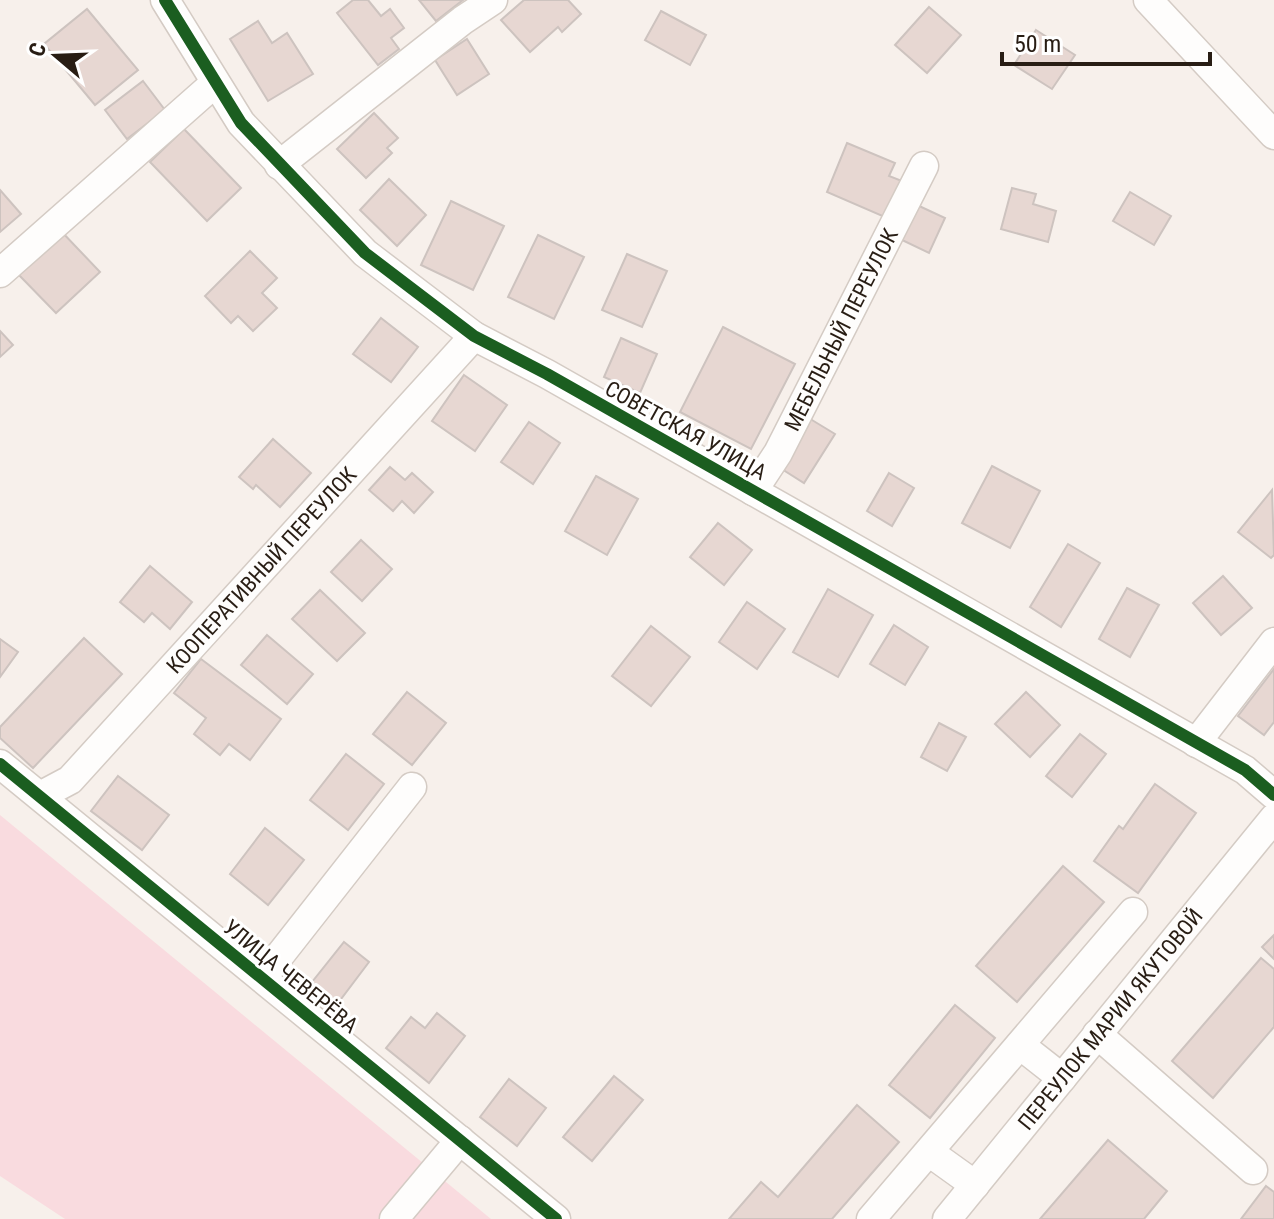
<svg xmlns="http://www.w3.org/2000/svg" width="1274" height="1219" font-family="'Roboto Condensed',sans-serif">
<rect width="100%" height="100%" fill="#f7f0eb"/>
<polygon fill="#f9dbdf" points="0,815 491,1219 65,1219 0,1176"/>
<g fill="#e7d7d2" stroke="#cdc3bf" stroke-width="2">
<polygon points="353,0 368,0 381,16 390,9 404,28 391,38 399,49 378,65 337,13"/>
<polygon points="419,0 463,0 436,21"/>
<polygon points="524,0 568,0 581,14 562,32 558,27 530,52 501,20"/>
<polygon points="929,7 961,35 927,73 895,45"/>
<polygon points="87,9 138,70 95,105 44,44"/>
<polygon points="661,11 706,35 690,65 645,40"/>
<polygon points="258,21 272,43 287,33 313,74 268,101 230,39"/>
<polygon points="1036,30 1075,55 1052,89 1014,65"/>
<polygon points="467,39 489,74 457,95 435,60"/>
<polygon points="143,81 165,110 127,139 105,110"/>
<polygon points="374,113 398,138 387,148 392,153 366,178 337,149"/>
<polygon points="184,129 241,188 207,221 150,162"/>
<polygon points="847,143 895,163 889,176 902,181 887,218 827,192"/>
<polygon points="389,179 426,215 397,246 360,210"/>
<polygon points="1012,188 1036,194 1033,204 1056,211 1048,242 1001,229"/>
<polygon points="0,190 21,214 0,232"/>
<polygon points="1130,192 1171,216 1154,245 1113,221"/>
<polygon points="451,201 504,226 473,290 421,265"/>
<polygon points="917,205 945,218 929,253 902,240"/>
<polygon points="60,230 100,272 56,313 16,272"/>
<polygon points="538,235 584,257 554,319 508,297"/>
<polygon points="250,251 277,278 262,293 277,308 253,331 238,316 231,323 205,296"/>
<polygon points="627,254 667,271 642,327 602,310"/>
<polygon points="381,318 418,347 391,382 353,354"/>
<polygon points="723,327 795,364 751,449 680,412"/>
<polygon points="0,331 13,345 0,357"/>
<polygon points="621,338 657,354 640,393 604,377"/>
<polygon points="464,375 507,405 475,451 432,421"/>
<polygon points="807,417 835,434 804,483 777,466"/>
<polygon points="529,422 560,443 533,484 501,462"/>
<polygon points="273,439 311,473 280,507 256,485 253,489 239,477"/>
<polygon points="992,466 1040,491 1010,548 962,523"/>
<polygon points="390,467 405,480 412,473 433,492 414,513 402,501 393,511 369,490"/>
<polygon points="889,473 914,488 892,526 867,511"/>
<polygon points="596,476 638,499 607,555 565,531"/>
<polygon points="1272,490 1274,555 1271,558 1238,532"/>
<polygon points="718,523 752,550 724,585 690,557"/>
<polygon points="361,540 392,569 362,601 331,572"/>
<polygon points="1068,544 1100,563 1061,627 1030,607"/>
<polygon points="150,566 192,602 170,629 152,613 144,622 120,602"/>
<polygon points="1223,576 1252,608 1221,635 1193,603"/>
<polygon points="1127,588 1159,605 1130,657 1099,639"/>
<polygon points="828,589 873,615 838,677 793,652"/>
<polygon points="320,590 365,633 337,661 292,619"/>
<polygon points="747,602 785,629 757,669 719,642"/>
<polygon points="894,625 928,647 905,685 870,664"/>
<polygon points="651,626 690,657 651,706 612,676"/>
<polygon points="267,635 313,674 287,704 241,665"/>
<polygon points="84,638 122,674 33,768 0,738 0,727"/>
<polygon points="0,639 18,652 0,677"/>
<polygon points="201,659 281,719 250,760 229,744 220,755 194,734 206,718 174,693"/>
<polygon points="1274,669 1274,722 1264,735 1238,716"/>
<polygon points="407,692 446,723 412,765 373,734"/>
<polygon points="1026,692 1060,725 1030,757 995,724"/>
<polygon points="939,723 966,737 947,771 921,757"/>
<polygon points="1080,734 1106,754 1072,797 1046,776"/>
<polygon points="346,754 384,784 348,830 310,800"/>
<polygon points="118,776 169,815 142,850 91,811"/>
<polygon points="1155,784 1196,813 1138,893 1094,861 1119,826 1123,829"/>
<polygon points="265,828 304,860 268,905 230,874"/>
<polygon points="1063,866 1104,902 1017,1002 976,966"/>
<polygon points="1274,935 1274,959 1262,947"/>
<polygon points="344,942 369,962 338,1003 312,982"/>
<polygon points="1261,958 1274,969 1274,1027 1213,1098 1172,1061"/>
<polygon points="955,1005 995,1038 930,1118 889,1085"/>
<polygon points="437,1013 465,1036 429,1083 386,1048 411,1017 425,1028"/>
<polygon points="614,1076 643,1100 592,1161 563,1137"/>
<polygon points="509,1079 546,1108 517,1146 480,1117"/>
<polygon points="857,1105 899,1142 832,1219 729,1219 761,1182 778,1197"/>
<polygon points="1108,1140 1167,1191 1144,1219 1040,1219"/>
<polygon points="1266,1186 1274,1192 1274,1219 1241,1219"/>
</g>
<g fill="none" stroke-linecap="round" stroke-linejoin="round">
<defs>
<g id="minor">
<polyline points="165,0 241,123 365,253 474,336 547,374 1245,770 1274,795"/>
<polyline points="1148,0 1274,135"/>
<polyline points="279,165 463,20 493,0"/>
<polyline points="0,273 215,83"/>
<path id="s1" d="M753,491L778,453L924,166"/>
<polyline points="1196,743 1274,642"/>
<polyline points="0,764 556,1219"/>
<path id="s2" d="M40,796L70,780L474,336"/>
<polyline points="262,978 412,787"/>
<polyline points="1097,1034 1253,1170"/>
<polyline points="1020,1045 1062,1078"/>
<polyline points="929,1152 975,1185"/>
<polyline points="394,1219 460,1140"/>
<polyline points="871,1219 1133,912"/>
<path id="s3" d="M947,1219L1274,818"/>
</g>
</defs>
<use href="#minor" stroke="#d4cbc4" stroke-width="31"/>
<use href="#minor" stroke="#fefdfc" stroke-width="28"/>
<defs>
<g id="cycleway">
<polyline points="165,0 241,123 365,253 474,336 547,374 1245,770 1274,795"/>
<polyline points="0,764 556,1219"/>
</g>
</defs>
<use href="#cycleway" stroke="#fff" stroke-width="17"/>
<use href="#cycleway" stroke="#1b5e20" stroke-width="12"/>
</g>
<g text-anchor="middle" stroke-width="6" stroke-linejoin="round" paint-order="stroke">
<g font-size="22" fill="#281d14" stroke="#fff">
<text dy="8" stroke="none"><textPath href="#s1" startOffset="184">МЕБЕЛЬНЫЙ ПЕРЕУЛОК</textPath></text>
<text transform="translate(686 430) rotate(29)" y="8">СОВЕТСКАЯ УЛИЦА</text>
<text dy="8" stroke="none"><textPath href="#s2" startOffset="318">КООПЕРАТИВНЫЙ ПЕРЕУЛОК</textPath></text>
<text transform="translate(291 976) rotate(39)" y="8">УЛИЦА ЧЕВЕРЁВА</text>
<text dy="8" stroke="none"><textPath href="#s3" startOffset="258">ПЕРЕУЛОК МАРИИ ЯКУТОВОЙ</textPath></text>
</g>
</g>
<g transform="translate(56 56) rotate(289)" stroke="#ffffff" stroke-width="6" paint-order="stroke">
<path d="M0-6L14 30L0 20L-14 30Z" fill="#281d14"/>
<text y="-12" font-size="22" font-weight="bold" text-anchor="middle" fill="#281d14">С</text>
</g>
<path d="M1002 52v12h208v-12" fill="none" stroke="#281d14" stroke-width="4"/>
<text x="1014" y="52" font-size="24" fill="#281d14" stroke="#ffffff" stroke-width="6" paint-order="stroke">50 m</text>
</svg>
